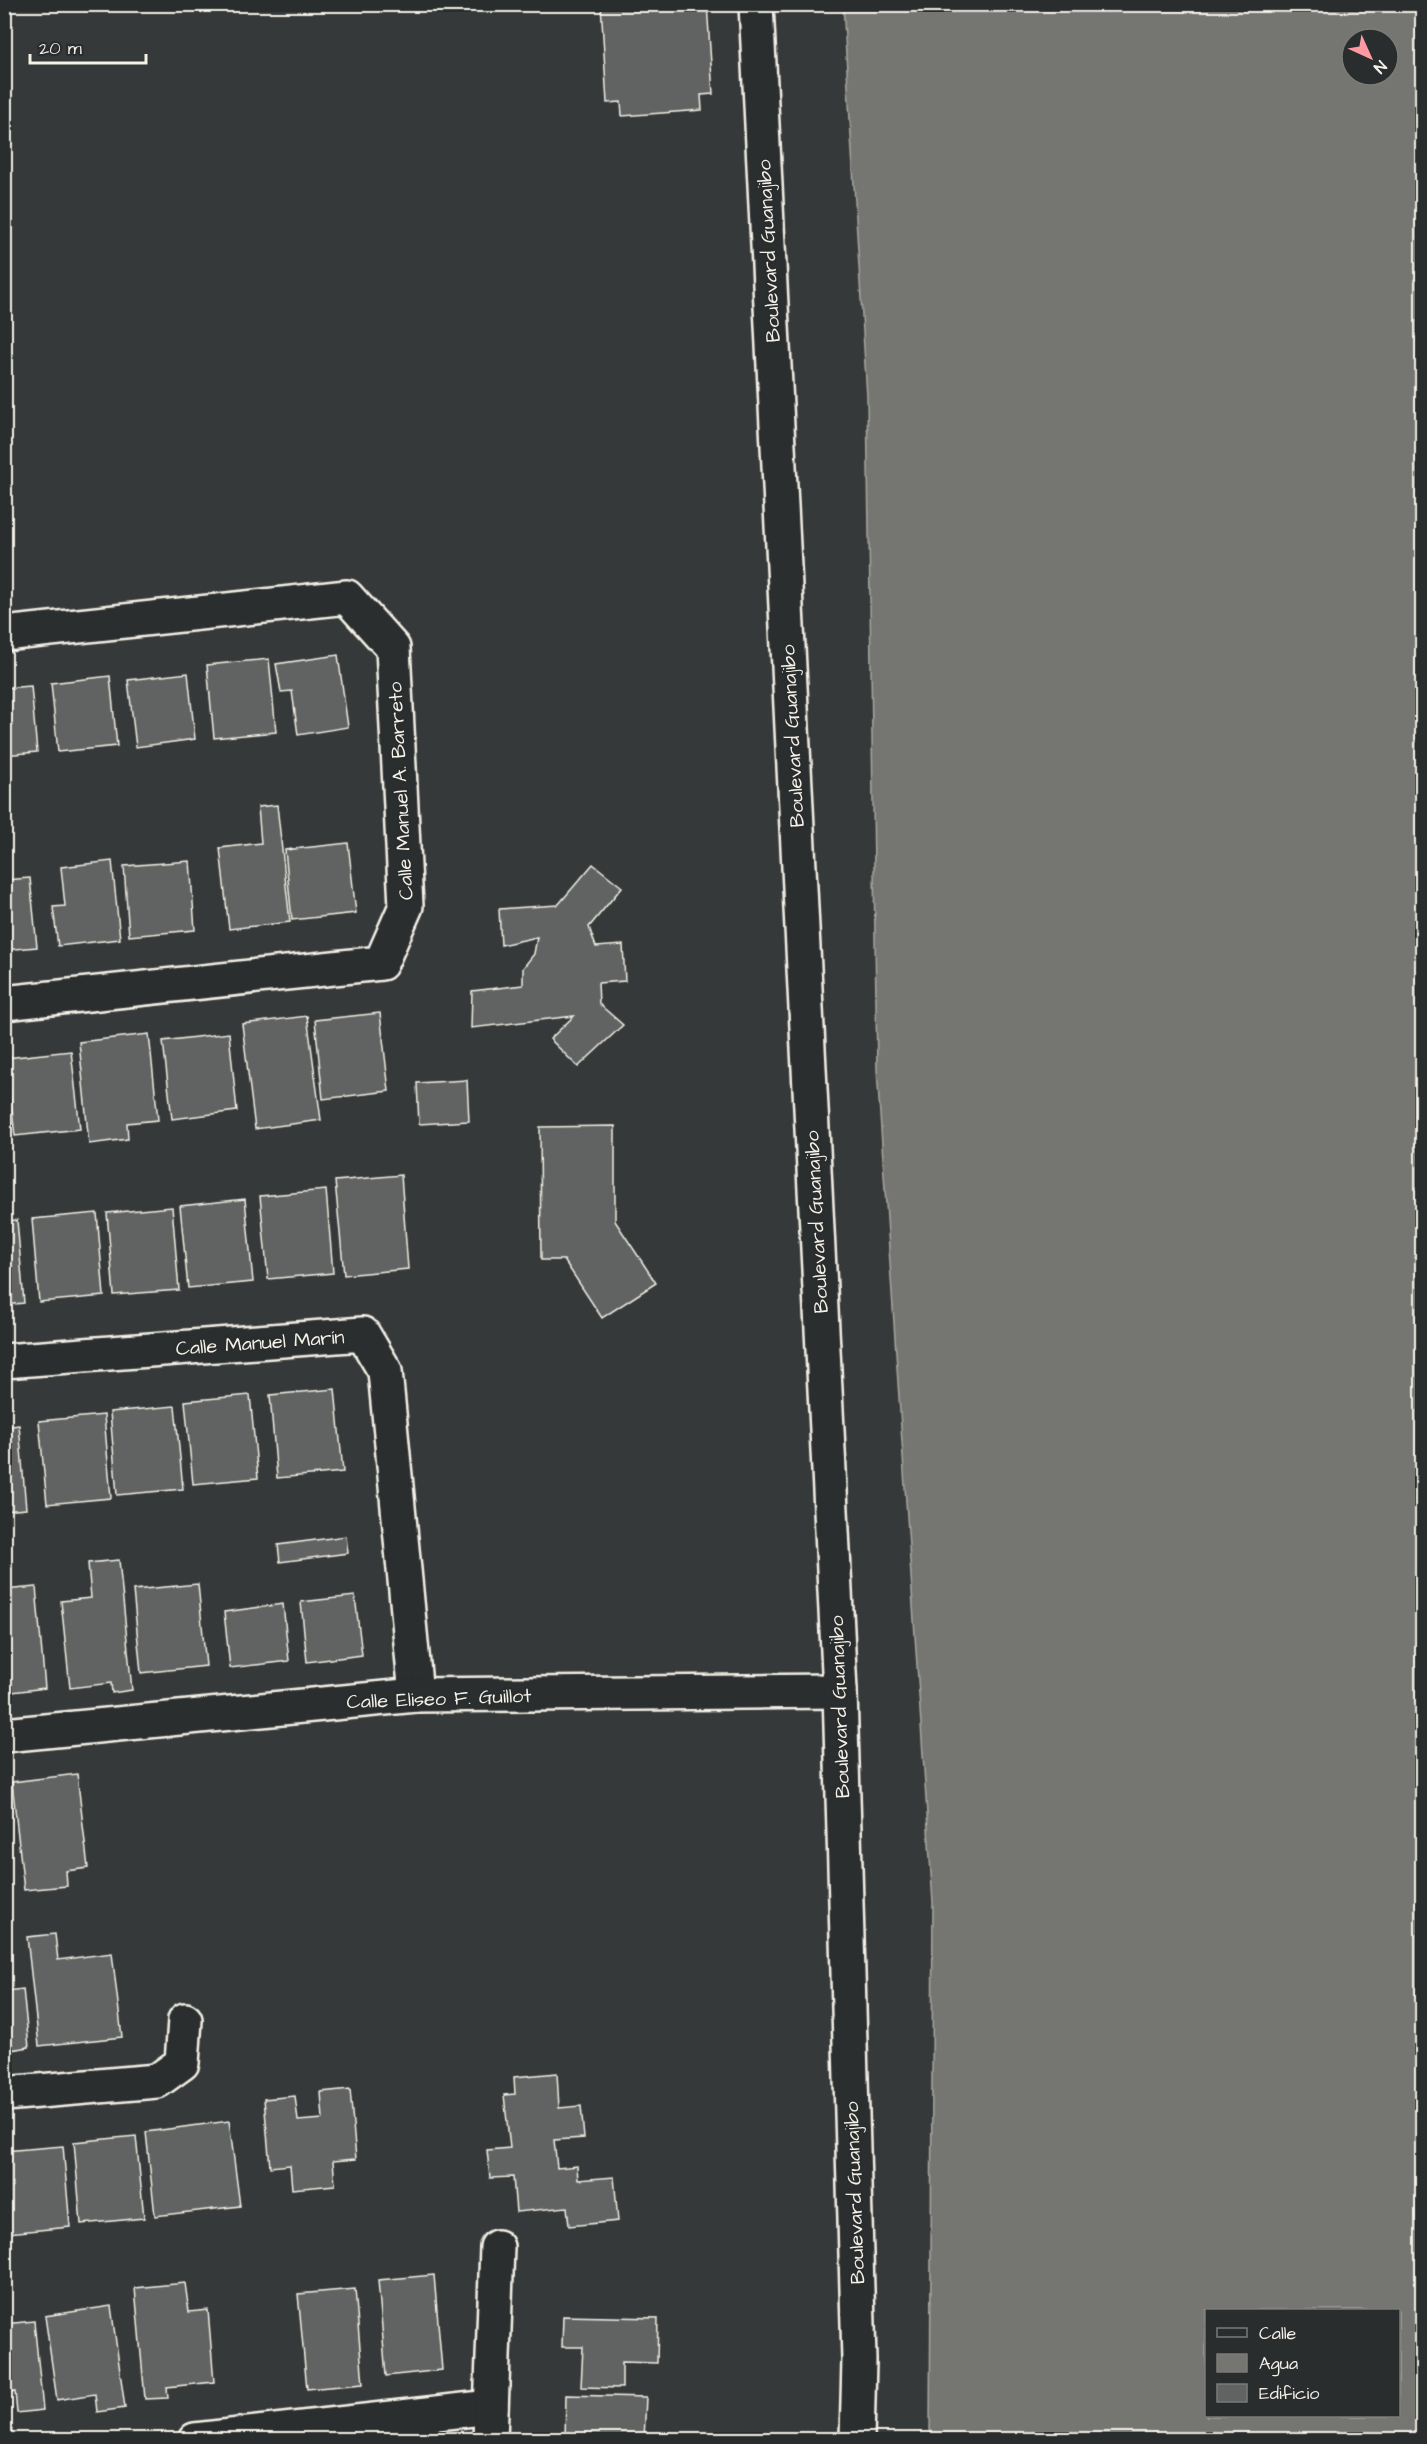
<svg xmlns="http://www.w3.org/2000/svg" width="1427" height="2444" font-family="'Architects Daughter',sans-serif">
<rect width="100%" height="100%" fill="#363939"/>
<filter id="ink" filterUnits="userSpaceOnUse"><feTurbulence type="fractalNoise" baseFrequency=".0167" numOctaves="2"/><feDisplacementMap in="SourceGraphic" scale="12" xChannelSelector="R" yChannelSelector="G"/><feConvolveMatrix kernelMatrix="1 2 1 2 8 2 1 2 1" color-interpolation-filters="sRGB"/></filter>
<g filter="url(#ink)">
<path fill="#757572" stroke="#a8a7a1" stroke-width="1.5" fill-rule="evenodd" d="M843,5H1422V2439H930L933,1903L877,1070L867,397ZM1352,39H1388V75H1352ZM1206,2310H1398V2416H1206Z"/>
<g fill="#616362" stroke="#f4f1e8" stroke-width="1.5">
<polygon points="601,4 707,4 713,94 701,95 702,110 622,116 621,102 607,103"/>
<polygon points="338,655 348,727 298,735 292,691 281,692 276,664"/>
<polygon points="269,659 276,732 214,738 207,665"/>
<polygon points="188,673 195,739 136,747 128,680"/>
<polygon points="110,676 117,746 58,752 51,683"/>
<polygon points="31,686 37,752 4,755 4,688"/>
<polygon points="277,805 290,922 229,929 220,848 261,843 258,807"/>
<polygon points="348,843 356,913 292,920 285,850"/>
<polygon points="112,861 120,939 58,946 53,907 65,906 61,867"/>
<polygon points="190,861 195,930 129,936 124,866"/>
<polygon points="593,864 622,887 589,927 596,947 623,945 625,981 598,983 599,1004 623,1025 578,1067 550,1039 574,1016 471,1028 472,991 523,985 523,968 534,954 537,937 501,945 499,909 558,905"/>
<polygon points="30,878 37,947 4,950 4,880"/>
<polygon points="380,1013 389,1091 323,1099 315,1020"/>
<polygon points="307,1016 321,1120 255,1129 242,1024"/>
<polygon points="229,1033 237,1111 172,1119 163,1041"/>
<polygon points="149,1034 158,1120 127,1123 128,1139 89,1144 79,1042"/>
<polygon points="71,1051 80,1129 15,1136 6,1058"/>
<polygon points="467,1080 469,1121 419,1124 417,1083"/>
<polygon points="615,1126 615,1221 656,1283 602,1318 564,1260 541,1260 540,1127"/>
<polygon points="401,1175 408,1269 344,1275 335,1181"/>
<polygon points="326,1190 333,1273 268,1279 260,1196"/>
<polygon points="245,1199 253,1282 188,1288 180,1206"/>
<polygon points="172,1207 179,1290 114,1295 107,1213"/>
<polygon points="97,1213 104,1296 39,1302 32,1219"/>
<polygon points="17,1220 24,1303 4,1305 4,1221"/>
<polygon points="335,1389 343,1472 277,1478 270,1395"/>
<polygon points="250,1395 258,1478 193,1484 185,1401"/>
<polygon points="175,1406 183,1489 117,1495 110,1412"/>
<polygon points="104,1415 111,1498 47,1504 39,1421"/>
<polygon points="19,1425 26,1509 4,1511 4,1427"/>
<polygon points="346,1536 348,1553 280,1562 278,1545"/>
<polygon points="119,1560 132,1690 112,1693 111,1683 70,1688 61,1601 91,1598 88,1563"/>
<polygon points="198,1584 206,1666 141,1673 133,1590"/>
<polygon points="36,1587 45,1688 4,1693 4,1590"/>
<polygon points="355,1596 362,1655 307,1662 301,1602"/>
<polygon points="283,1604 289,1661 230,1668 224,1612"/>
<polygon points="77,1774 88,1868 66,1871 67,1886 24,1890 12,1782"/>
<polygon points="55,1934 58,1960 112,1953 122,2037 39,2046 27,1937"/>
<polygon points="4,1976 6,1991 23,1989 29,2047 4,2051"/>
<polygon points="557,2073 559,2108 581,2106 584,2138 554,2140 557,2168 577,2166 578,2180 614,2177 618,2221 569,2226 567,2207 516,2212 513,2177 490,2178 487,2150 510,2148 504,2095 515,2094 514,2077"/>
<polygon points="350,2089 356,2159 333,2161 335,2185 292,2189 290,2165 270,2167 264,2099 295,2096 298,2121 323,2119 321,2092"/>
<polygon points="229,2121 240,2206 155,2216 146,2132"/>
<polygon points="136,2136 144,2218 81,2224 74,2142"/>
<polygon points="63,2146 70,2227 8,2233 4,2195 4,2151"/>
<polygon points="434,2275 442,2370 386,2376 378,2280"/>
<polygon points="185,2283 189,2312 208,2310 214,2382 167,2387 168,2398 145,2399 135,2288"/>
<polygon points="355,2289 363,2384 307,2389 298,2294"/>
<polygon points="111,2306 125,2408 97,2412 95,2394 57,2400 45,2316"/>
<polygon points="563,2316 658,2318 657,2363 622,2362 622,2388 581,2387 583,2347 562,2347"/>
<polygon points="34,2321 43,2410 17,2413 15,2392 4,2394 4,2324"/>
<polygon points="566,2395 646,2397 644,2440 565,2440"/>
</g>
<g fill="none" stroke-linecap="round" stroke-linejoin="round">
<defs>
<g id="minor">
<polyline points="4,634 347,597 393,648 406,906 381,963 4,1003"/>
<polyline points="4,1361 363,1334 385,1371 416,1695"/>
<polyline points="4,1735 416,1695 840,1691"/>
<polyline points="4,2094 157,2081 182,2063 185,2020"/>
<polyline points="195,2440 491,2407"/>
<polyline points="490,2440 497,2247"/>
</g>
<polyline id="major" points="756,4 840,1691 859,2360 857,2440"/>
</defs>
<use href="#minor" stroke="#f4f1e8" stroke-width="38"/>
<use href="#major" stroke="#f4f1e8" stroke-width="38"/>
<use href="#minor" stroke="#2a2d2e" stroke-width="33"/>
<use href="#major" stroke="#2a2d2e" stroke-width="33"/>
</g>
</g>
<g text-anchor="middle" stroke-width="4.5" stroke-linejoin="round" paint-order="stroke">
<g font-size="20" fill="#f4f1e8" stroke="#2a2d2e">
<text transform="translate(768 251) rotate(-93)" y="7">Boulevard Guanajibo</text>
<text transform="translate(792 736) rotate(-93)" y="7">Boulevard Guanajibo</text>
<text transform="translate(400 791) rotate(-93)" y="7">Calle Manuel A. Barreto</text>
<text transform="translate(816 1222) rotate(-93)" y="7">Boulevard Guanajibo</text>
<text transform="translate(260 1342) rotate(-4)" y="7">Calle Manuel Marín</text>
<text transform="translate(439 1698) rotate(-2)" y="7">Calle Eliseo F. Guillot</text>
<text transform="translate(839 1707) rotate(-92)" y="7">Boulevard Guanajibo</text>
<text transform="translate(854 2193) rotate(-92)" y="7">Boulevard Guanajibo</text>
</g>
</g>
<rect width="1427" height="2444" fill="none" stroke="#2a2d2e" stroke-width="24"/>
<rect x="12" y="12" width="1403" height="2420" fill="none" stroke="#f4f1e8" stroke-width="2" filter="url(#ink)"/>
<rect x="1205" y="2309" width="195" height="108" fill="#2a2d2e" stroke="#7b7b78" stroke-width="1.5"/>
<rect x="1217" y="2328" width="30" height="9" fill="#2a2d2e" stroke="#7b7b78" stroke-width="1.5"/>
<text x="1259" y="2339" font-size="18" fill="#f4f1e8">Calle</text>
<rect x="1217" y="2354" width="30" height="18" fill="#757572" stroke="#7b7b78" stroke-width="1.5"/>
<text x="1259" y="2369" font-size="18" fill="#f4f1e8">Agua</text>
<rect x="1217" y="2384" width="30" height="18" fill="#616362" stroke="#7b7b78" stroke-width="1.5"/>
<text x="1259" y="2399" font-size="18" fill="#f4f1e8">Edificio</text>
<g transform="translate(1370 57) rotate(135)"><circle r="28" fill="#2a2d2e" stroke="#7b7b78" stroke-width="1.5"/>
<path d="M0-4.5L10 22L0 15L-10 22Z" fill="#ff9aa2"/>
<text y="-9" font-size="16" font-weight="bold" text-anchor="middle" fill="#f4f1e8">N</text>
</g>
<path d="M30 54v9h116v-9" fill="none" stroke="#f4f1e8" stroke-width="3"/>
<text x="39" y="54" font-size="18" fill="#f4f1e8" stroke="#2a2d2e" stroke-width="4.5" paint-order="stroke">20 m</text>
</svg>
